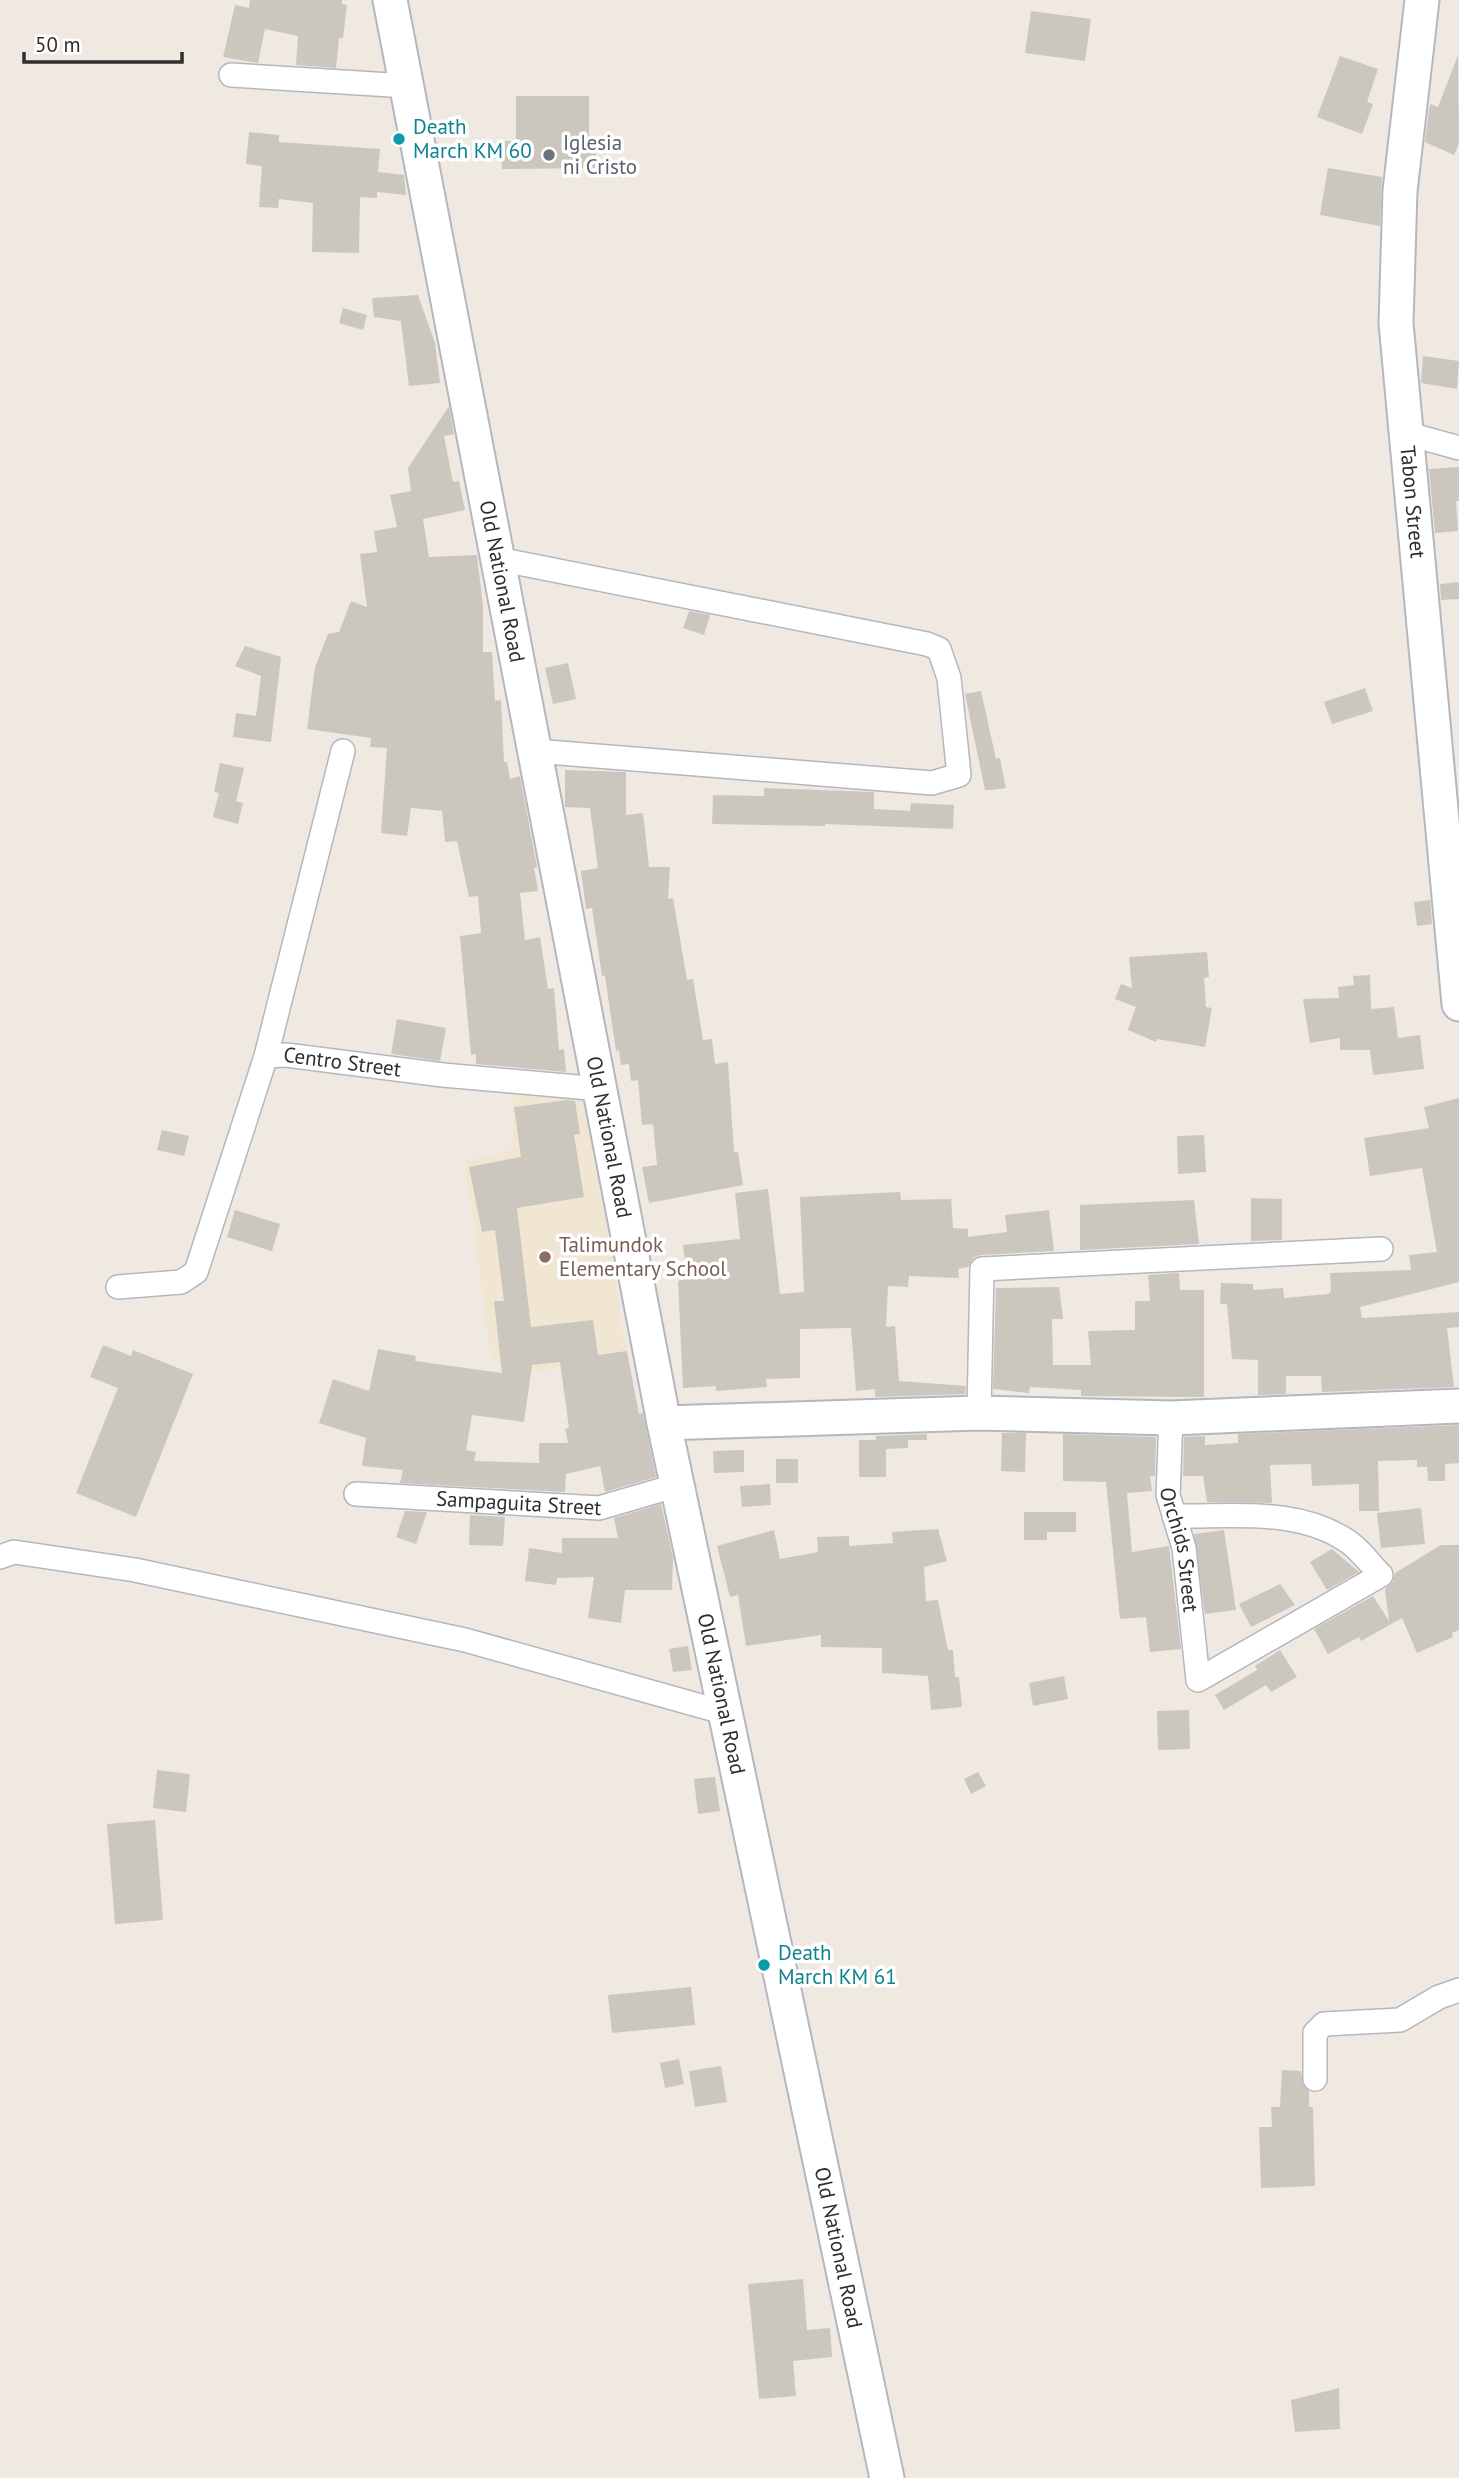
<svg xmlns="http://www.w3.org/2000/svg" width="1459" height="2478" font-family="'PT Sans',sans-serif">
<rect width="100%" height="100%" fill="#efe9e1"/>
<polygon fill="#f0e6d1" points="512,1088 585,1094 627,1353 537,1372 491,1360 465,1161 514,1149"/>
<g fill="#cbc7bf" fill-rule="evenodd">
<polygon points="250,0 342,0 342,4 347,5 343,38 339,38 336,68 296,65 298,36 265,29 258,63 223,57 235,5 249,8"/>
<polygon points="1031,11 1091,19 1085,61 1025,53"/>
<polygon points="1458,55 1459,143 1454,155 1425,142 1429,109 1431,104 1438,107"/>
<polygon points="1340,56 1378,69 1367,102 1373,104 1362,134 1317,117"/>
<polygon points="516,96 589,96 589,140 596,140 596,168 502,169 502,141 516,141"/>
<polygon points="249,132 279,135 279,142 380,149 378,172 404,175 406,195 377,192 377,198 360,197 359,253 312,252 313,203 279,199 278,208 259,207 262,166 246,164"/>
<polygon points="1328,168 1382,177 1380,226 1320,215"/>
<polygon points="418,295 435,343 440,383 409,386 401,321 374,317 372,298"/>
<polygon points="343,308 367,315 363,330 339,323"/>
<polygon points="1423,356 1459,361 1457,389 1421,383"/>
<polygon points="449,406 454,434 444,436 453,482 459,481 465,510 423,519 429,557 477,555 483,606 483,652 492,652 495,701 501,700 504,762 507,762 510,779 520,776 537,867 534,868 538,891 520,893 525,940 540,937 548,989 554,988 559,1050 564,1049 566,1072 476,1064 476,1054 471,1055 460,936 481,933 478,896 469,897 457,841 445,842 442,811 411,808 407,836 381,833 387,748 370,747 371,738 307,729 315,667 328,634 339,632 351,601 367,607 360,554 377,552 374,531 397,527 390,495 411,491 408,468"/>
<polygon points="1459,467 1459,501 1456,501 1458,531 1435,533 1429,469"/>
<polygon points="1459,582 1459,599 1441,600 1440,584"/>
<polygon points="689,611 710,615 704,635 683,628"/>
<polygon points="245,646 281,657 271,742 233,737 236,713 256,716 261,676 235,666"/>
<polygon points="568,663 576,699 553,704 545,668"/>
<polygon points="1365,688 1373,711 1332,724 1324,702"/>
<polygon points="981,691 996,759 1000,758 1006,788 992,790 985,790 965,694"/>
<polygon points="220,763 244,768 236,801 243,803 238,824 213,817 219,793 214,792"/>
<polygon points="565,770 626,772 626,815 643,813 649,867 670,867 668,899 673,898 687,980 693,979 703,1040 712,1039 715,1064 728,1062 734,1152 738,1152 743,1185 649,1203 642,1167 657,1165 653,1124 642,1125 638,1080 631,1081 629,1064 621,1065 619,1050 616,1051 605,976 602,976 592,908 586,909 581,871 598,868 590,808 565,807"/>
<polygon points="764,788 874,792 874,809 910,811 911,803 954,805 953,829 825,824 825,826 712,824 713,795 764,796"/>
<polygon points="1430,900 1432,924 1417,926 1414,902"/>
<polygon points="1207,952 1209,977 1204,978 1206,1007 1212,1008 1205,1047 1157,1039 1156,1042 1128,1030 1136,1007 1115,999 1121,984 1132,988 1129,957"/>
<polygon points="1370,975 1371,1009 1394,1007 1398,1038 1420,1035 1424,1069 1373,1075 1370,1050 1340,1050 1340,1038 1310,1043 1303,999 1339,998 1338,987 1354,985 1353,976"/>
<polygon points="397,1019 446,1028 440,1061 391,1054"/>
<polygon points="1459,1098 1459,1282 1360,1307 1362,1318 1459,1312 1459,1327 1447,1328 1454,1387 1322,1392 1321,1376 1286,1376 1286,1394 1258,1395 1258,1360 1232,1359 1227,1304 1220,1304 1221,1283 1253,1284 1253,1290 1283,1288 1284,1298 1328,1294 1331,1291 1330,1273 1411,1270 1409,1255 1437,1252 1422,1168 1370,1176 1364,1138 1429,1128 1424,1107"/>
<path d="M567,1100L575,1101L580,1134L574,1135L584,1197L517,1208L531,1327L593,1320L598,1355L627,1351L639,1414L643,1413L656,1477L605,1492L600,1466L566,1474L565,1492L400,1483L403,1470L362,1466L366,1438L319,1423L333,1379L369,1391L378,1349L416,1356L415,1361L502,1373L494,1301H504L495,1230L482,1232L469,1167L521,1157L514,1107ZM560,1362L569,1428L565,1429L568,1443H539V1463L474,1461L476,1452L466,1450L472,1415L524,1422L532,1365Z"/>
<polygon points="162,1130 189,1136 184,1156 157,1150"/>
<polygon points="1204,1135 1206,1172 1178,1174 1177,1136"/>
<polygon points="768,1189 780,1294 804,1292 800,1197 900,1192 901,1200 951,1199 953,1228 968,1229 968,1237 1007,1232 1005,1215 1049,1210 1054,1251 981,1255 974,1257 968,1267 958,1269 959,1278 909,1276 908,1287 888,1286 886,1327 895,1326 899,1381 966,1386 965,1394 875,1397 875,1389 856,1391 851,1328 800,1329 800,1378 766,1379 767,1387 716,1391 716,1386 683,1388 678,1281 687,1279 683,1245 740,1239 735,1193"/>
<polygon points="1251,1198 1282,1199 1282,1240 1251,1241"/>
<polygon points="1194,1200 1199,1244 1080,1250 1080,1205"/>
<polygon points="235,1210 280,1224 272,1251 227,1237"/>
<polygon points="1179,1273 1180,1290 1204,1290 1204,1397 1081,1396 1081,1390 1030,1387 1029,1393 993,1389 996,1288 1059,1287 1063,1319 1052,1319 1053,1365 1091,1365 1088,1331 1135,1330 1135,1301 1150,1301 1148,1275"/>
<polygon points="103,1345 131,1356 133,1350 193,1374 136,1517 76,1493 118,1388 90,1377"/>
<polygon points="1459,1425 1459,1463 1445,1464 1445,1481 1428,1481 1427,1467 1417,1467 1417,1460 1378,1461 1379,1511 1359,1511 1359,1484 1312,1486 1311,1464 1270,1465 1272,1503 1207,1502 1203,1476 1183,1476 1184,1437 1205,1436 1205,1445 1238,1443 1238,1434"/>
<polygon points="1002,1433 1026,1433 1025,1472 1001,1471"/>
<polygon points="927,1434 927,1440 908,1440 908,1448 886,1449 886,1477 859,1477 859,1440 876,1440 876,1436"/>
<polygon points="1063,1434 1156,1437 1155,1476 1150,1476 1152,1491 1127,1493 1132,1552 1169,1546 1181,1649 1150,1652 1146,1617 1120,1619 1106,1482 1063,1481"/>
<polygon points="744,1450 744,1472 714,1473 713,1451"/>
<rect x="776" y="1459" width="22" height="24"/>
<polygon points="770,1484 771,1505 742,1507 740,1486"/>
<polygon points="661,1504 673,1557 672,1590 625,1590 621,1623 588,1618 594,1577 557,1578 556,1585 525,1581 529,1548 562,1553 562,1538 618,1538 614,1518"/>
<polygon points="1421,1508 1425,1544 1381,1548 1377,1513"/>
<polygon points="405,1511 427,1512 416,1544 396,1537"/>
<polygon points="1024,1512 1076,1512 1076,1532 1047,1532 1047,1540 1024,1540"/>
<polygon points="470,1515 505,1517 503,1546 469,1545"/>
<polygon points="938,1529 947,1561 924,1567 926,1601 938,1600 948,1650 953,1650 955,1677 959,1677 962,1707 931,1710 928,1676 882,1673 882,1648 821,1647 821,1635 746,1646 738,1595 730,1597 717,1546 774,1530 780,1559 818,1552 817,1537 849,1536 849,1546 893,1543 892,1532"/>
<polygon points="1224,1530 1236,1610 1205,1614 1194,1534"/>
<polygon points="1441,1545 1459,1545 1459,1630 1452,1633 1453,1637 1417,1653 1402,1618 1361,1641 1359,1637 1328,1654 1314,1629 1373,1596 1389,1621 1385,1589 1393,1582 1395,1573"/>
<polygon points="1332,1549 1359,1572 1327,1590 1310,1562"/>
<polygon points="1280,1584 1295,1605 1251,1627 1239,1604"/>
<polygon points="688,1646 692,1670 673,1672 669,1649"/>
<polygon points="1280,1650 1297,1677 1271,1692 1266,1685 1224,1710 1215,1695 1257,1670 1255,1666"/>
<polygon points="1064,1676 1068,1699 1033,1706 1029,1683"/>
<polygon points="1189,1710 1190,1749 1158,1750 1157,1711"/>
<polygon points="157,1770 190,1774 186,1812 153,1808"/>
<polygon points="978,1772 986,1786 971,1794 964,1779"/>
<polygon points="715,1777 720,1811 698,1814 694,1779"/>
<polygon points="155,1820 163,1920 115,1924 107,1824"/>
<polygon points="691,1987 695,2025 612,2033 608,1995"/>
<polygon points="679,2059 684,2084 665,2088 660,2063"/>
<polygon points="721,2066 727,2102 695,2107 689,2071"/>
<polygon points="1282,2070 1301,2071 1303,2085 1309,2091 1309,2107 1313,2107 1315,2186 1261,2188 1259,2127 1272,2127 1271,2107 1280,2107"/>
<polygon points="803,2279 807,2330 830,2328 832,2357 793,2361 796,2396 759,2399 748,2284"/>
<polygon points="1339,2388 1340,2429 1295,2432 1291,2400"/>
</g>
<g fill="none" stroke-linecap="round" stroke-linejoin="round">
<defs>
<g id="street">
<polyline points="231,75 407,86"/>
<polyline points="1405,433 1459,448"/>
<polyline points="498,559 927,644 939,649 949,678 959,775 932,783 535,751"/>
<polyline points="266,1056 343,751"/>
<path id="s1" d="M118,1287L181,1282L196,1272L266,1056L286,1055L443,1075L600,1089"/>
<polyline points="979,1413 982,1269 1381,1249"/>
<path id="s2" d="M1171,1418L1168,1495L1184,1548L1198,1680L1381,1575C1371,1565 1362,1552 1350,1543C1300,1507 1233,1517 1174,1516"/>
<path id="s3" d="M356,1494L599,1508L678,1485"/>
<polyline points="0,1557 14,1552 135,1570 465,1640 726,1713"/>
<polyline points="1315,2079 1315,2033 1324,2024 1400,2020 1439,1997 1459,1990"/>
</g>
<g id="secondary">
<path id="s4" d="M390,0L664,1423L887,2478"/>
<path id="s5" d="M1422,0L1400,191L1396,323L1459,1004"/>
<polyline points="664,1423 979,1413 1171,1418 1459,1406"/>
</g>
</defs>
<use href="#street" stroke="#b4b7c1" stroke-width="26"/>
<use href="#secondary" stroke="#b4b7c1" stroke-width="37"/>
<use href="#street" stroke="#fff" stroke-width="23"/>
<use href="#secondary" stroke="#fff" stroke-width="33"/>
</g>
<g fill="#0f9aa8" stroke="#fff" stroke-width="2.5">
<circle cx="399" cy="139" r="7"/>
<circle cx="764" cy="1965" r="7"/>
</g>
<circle fill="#6b7280" stroke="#fff" stroke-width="2.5" cx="549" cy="155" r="7"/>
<circle fill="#8d6e63" stroke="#fff" stroke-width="2.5" cx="545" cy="1257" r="7"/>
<g text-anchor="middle" stroke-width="7" stroke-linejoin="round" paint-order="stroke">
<g font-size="21" fill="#0d838f" stroke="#fff" text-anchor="start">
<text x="413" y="134">Death<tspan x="413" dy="24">March KM 60</tspan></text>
<text x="778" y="1960">Death<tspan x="778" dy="24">March KM 61</tspan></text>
</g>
<g font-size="21" fill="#5b616d" stroke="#fff" text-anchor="start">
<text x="563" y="150">Iglesia<tspan x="563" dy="24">ni Cristo</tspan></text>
</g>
<g font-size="21" fill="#2e2e2e" stroke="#fff">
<text dy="7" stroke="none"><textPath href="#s5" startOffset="504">Tabon Street</textPath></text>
<text dy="7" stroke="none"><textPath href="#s4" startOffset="592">Old National Road</textPath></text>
<text dy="7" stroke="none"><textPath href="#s1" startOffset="385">Centro Street</textPath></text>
<text dy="7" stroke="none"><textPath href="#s4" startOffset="1158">Old National Road</textPath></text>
<text dy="7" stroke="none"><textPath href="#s3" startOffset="163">Sampaguita Street</textPath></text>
<text dy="7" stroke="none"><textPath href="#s2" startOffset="133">Orchids Street</textPath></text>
<text dy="7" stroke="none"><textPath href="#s4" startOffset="1726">Old National Road</textPath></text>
<text dy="7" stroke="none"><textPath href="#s4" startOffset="2292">Old National Road</textPath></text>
</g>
<g font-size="21" fill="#785e54" stroke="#fff" text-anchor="start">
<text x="559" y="1252">Talimundok<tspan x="559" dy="24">Elementary School</tspan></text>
</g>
</g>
<path d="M24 52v10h158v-10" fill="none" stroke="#2e2e2e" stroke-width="3.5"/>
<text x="35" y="52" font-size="21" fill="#2e2e2e" stroke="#ffffff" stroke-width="5" paint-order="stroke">50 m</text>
</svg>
